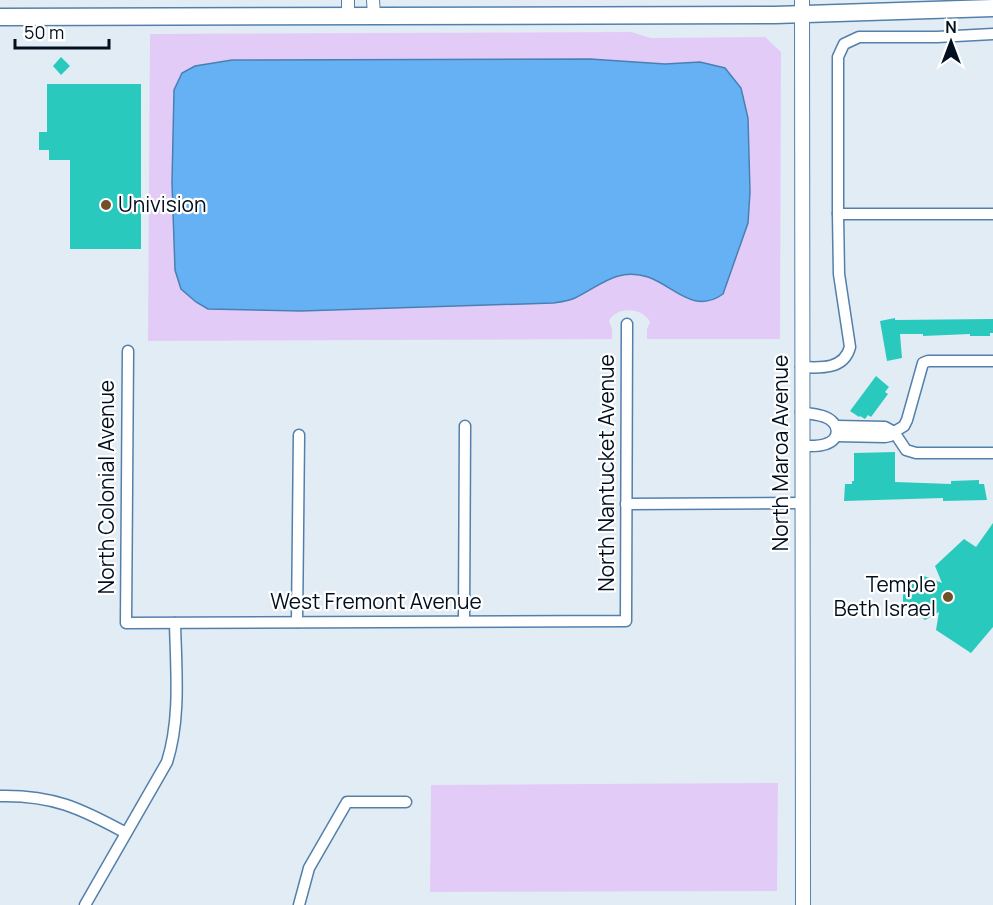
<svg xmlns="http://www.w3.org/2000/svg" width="993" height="905" font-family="Manrope,sans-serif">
<rect width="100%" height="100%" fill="#e2ecf5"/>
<g fill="#e2ccf7">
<path d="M631,32L651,38L765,37L781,52L780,339H647V329L650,322C643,307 616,306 609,321L612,329V339L148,341L150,34Z"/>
<polygon points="778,783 777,891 430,892 431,785"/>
</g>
<path fill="#66b0f4" stroke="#4880b4" stroke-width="1.5" d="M590,59L665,64L700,62L725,68L741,88L748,118L750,192L748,223L723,294C694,315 674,286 648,277C617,267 600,286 575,298C569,301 560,302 553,303L301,311L208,309L196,302L181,289L175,270L172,183L174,90L182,73L195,66L232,60Z"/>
<g fill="#2ac9be">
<polygon points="61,57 70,66 61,75 53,66"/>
<polygon points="47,84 141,84 141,249 70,249 70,160 49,160 49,150 39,150 39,132 47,132"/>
<polygon points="895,318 895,320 993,319 993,333 990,333 990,336 970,336 970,334 923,336 923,334 900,334 902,358 887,361 880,321"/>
<polygon points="876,376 889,387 885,392 888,394 871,417 868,415 865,419 860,416 859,417 850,411"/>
<polygon points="895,452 895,482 951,484 951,481 979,480 979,484 984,484 987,500 943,501 943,498 844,501 845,484 852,484 852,481 854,481 854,453"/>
<polygon points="993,523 993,627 971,653 936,630 939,612 925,620 903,603 903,590 924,576 942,583 935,566 964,539 976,547"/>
</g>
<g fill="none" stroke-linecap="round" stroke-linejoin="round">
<defs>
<g id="minor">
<polyline points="838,214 838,57 844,44 859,37 937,37 993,34"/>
<polyline points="128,351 126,623 626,621 627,324"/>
<polyline points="993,361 928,361 923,363 907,420 904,426 894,432 906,450 916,453 993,453"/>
<path d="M801,367C820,368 844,370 850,347L839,274L838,214H993"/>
<path d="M801,412C809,414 818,414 825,417C840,423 841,439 826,444C818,447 810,446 802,446"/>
<polyline points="836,436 885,437 890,436 894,432 885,427 837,426"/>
<polyline points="626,504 802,503"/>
<polyline points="464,621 465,426"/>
<polyline points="297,622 299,435"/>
<path d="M0,796C53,795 80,808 126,833"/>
<path d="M85,905L167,762C181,718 176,669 175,623"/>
<polyline points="299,905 309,868 347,802 406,802"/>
</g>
<g id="tertiary">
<polyline points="348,0 348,16"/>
<polyline points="373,0 374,15"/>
</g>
<polyline id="secondary" points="802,0 803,905"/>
<polyline id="primary" points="0,17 775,15 993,8"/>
</defs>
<use href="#minor" stroke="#5380ab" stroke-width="13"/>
<use href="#tertiary" stroke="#5380ab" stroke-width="14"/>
<use href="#secondary" stroke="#5380ab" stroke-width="16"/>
<use href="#primary" stroke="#5380ab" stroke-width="19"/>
<use href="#minor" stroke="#fff" stroke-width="10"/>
<use href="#tertiary" stroke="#fff" stroke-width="12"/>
<use href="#secondary" stroke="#fff" stroke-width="14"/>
<use href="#primary" stroke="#fff" stroke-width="16"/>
</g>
<g fill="#714f27" stroke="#fff" stroke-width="2">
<circle cx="106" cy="205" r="6"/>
<circle cx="948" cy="597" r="6"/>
</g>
<g text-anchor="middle" stroke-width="4.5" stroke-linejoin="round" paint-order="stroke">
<g font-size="21" fill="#010f1e" stroke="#fff" text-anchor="start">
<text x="118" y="212">Univision</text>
<text x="936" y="592" text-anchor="end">Temple<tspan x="936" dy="24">Beth Israel</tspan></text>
</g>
<g font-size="21" fill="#010f1e" stroke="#fff">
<text transform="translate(781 453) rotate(-90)" y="7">North Maroa Avenue</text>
<text transform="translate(607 473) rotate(-90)" y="7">North Nantucket Avenue</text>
<text transform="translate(107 487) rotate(-90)" y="7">North Colonial Avenue</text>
<text x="376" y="609">West Fremont Avenue</text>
</g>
</g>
<g transform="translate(951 42)" stroke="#ffffff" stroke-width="4.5" paint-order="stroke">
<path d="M0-4.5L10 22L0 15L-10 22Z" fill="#010f1e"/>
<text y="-9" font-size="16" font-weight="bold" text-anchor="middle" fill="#010f1e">N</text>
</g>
<path d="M15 39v9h94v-9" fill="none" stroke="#010f1e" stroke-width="3"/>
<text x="24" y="39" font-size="18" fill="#010f1e" stroke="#ffffff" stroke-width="4.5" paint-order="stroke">50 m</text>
</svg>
